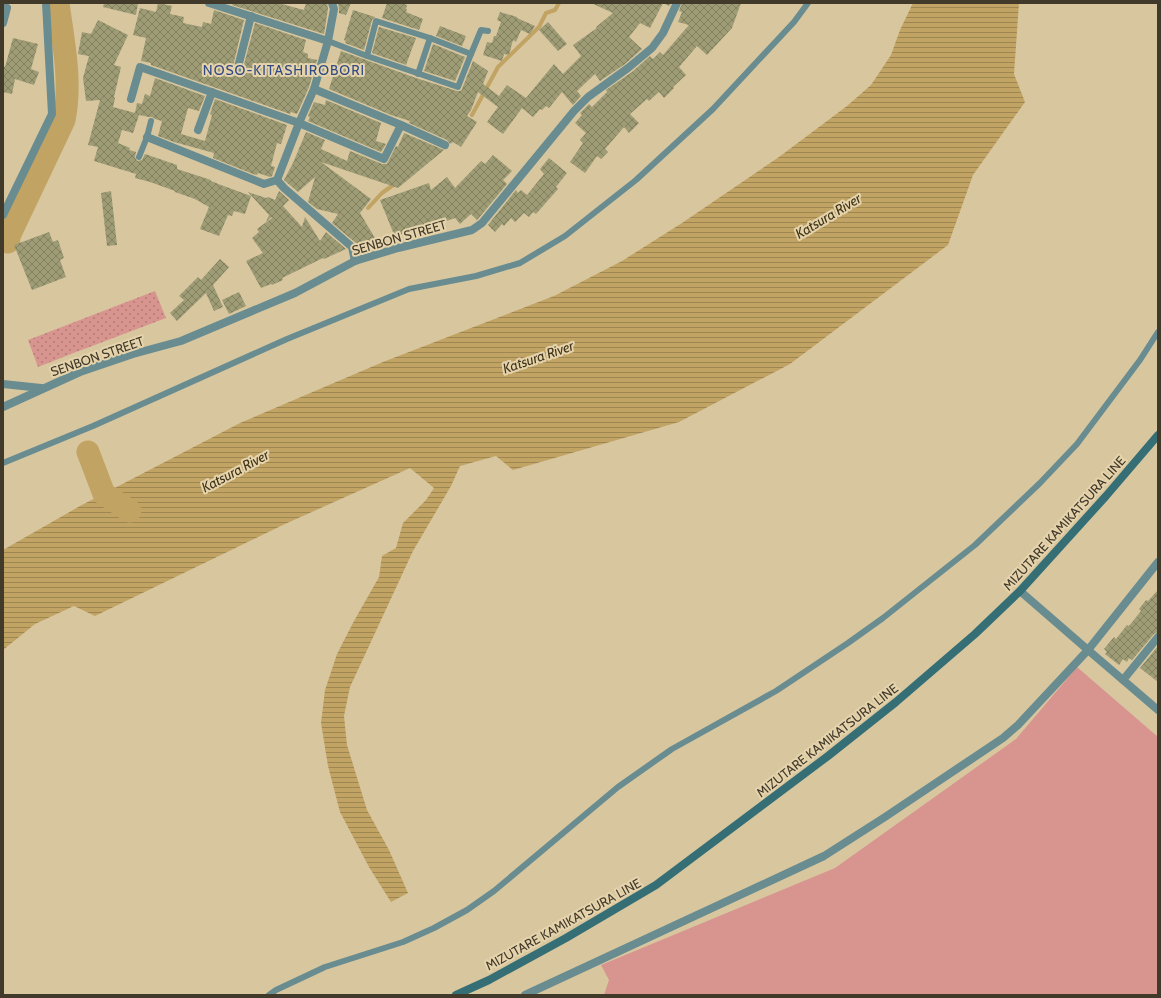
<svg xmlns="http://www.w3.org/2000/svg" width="1161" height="998" font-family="Cabin,sans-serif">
<defs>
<pattern id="park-dots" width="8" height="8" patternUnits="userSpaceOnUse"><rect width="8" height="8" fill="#d8958f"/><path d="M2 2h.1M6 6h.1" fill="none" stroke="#b17b75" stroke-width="1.8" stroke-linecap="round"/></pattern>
<pattern id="water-rules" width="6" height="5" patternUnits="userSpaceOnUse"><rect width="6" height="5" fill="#c1a363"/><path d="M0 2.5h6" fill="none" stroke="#9e8652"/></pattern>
<pattern id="building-cross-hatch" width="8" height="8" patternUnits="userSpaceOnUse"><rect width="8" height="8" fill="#9e9c75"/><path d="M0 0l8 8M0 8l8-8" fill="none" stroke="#828060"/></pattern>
</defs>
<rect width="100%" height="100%" fill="#d8c69f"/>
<polygon fill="#d8958f" points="1077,667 1158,737 1158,995 604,995 609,980 601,965 835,868 1016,739"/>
<polygon fill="url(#park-dots)" points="155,291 166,318 71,354 38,367 28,340"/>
<polygon fill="url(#water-rules)" points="913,3 1019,3 1014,74 1025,102 973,175 948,245 790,364 679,422 513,470 496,456 460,466 451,486 413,551 350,687 344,716 347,745 367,810 389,850 408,893 391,902 369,867 340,812 328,766 321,723 325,690 337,654 354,621 379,577 382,556 396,548 403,523 426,500 434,488 410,468 285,524 95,616 74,606 35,624 3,650 3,550 80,506 240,423 383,362 554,296 622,261 682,223 779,157 847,106 871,85 891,55 900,30"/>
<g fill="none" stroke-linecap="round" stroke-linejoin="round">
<g stroke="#c1a363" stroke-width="4">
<polyline points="472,115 498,67 539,27 546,13 555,10 559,3"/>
<polyline points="368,208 382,193 396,183"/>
</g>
<g stroke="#c1a363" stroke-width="23">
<path d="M8,242L10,234L64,120C72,82 63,41 58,3"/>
<polyline points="88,452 104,494 130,511"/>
</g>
</g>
<g fill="url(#building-cross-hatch)">
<polygon points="104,3 138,3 136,15 103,7"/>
<polygon points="158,3 172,6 170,14 184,17 183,23 202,27 203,22 211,24 214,10 244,20 232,70 233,75 236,76 241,75 242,72 255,23 306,40 303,52 308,54 308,58 317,60 309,87 297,114 291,112 290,114 151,65 151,63 141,61 146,38 133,35 140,8 156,12"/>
<polygon points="233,3 278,3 304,10 306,3 327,3 328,9 324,34 232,5"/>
<polygon points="338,3 351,3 346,15 339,13 339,8"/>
<polygon points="387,3 401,3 407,5 406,9 407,10 406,12 423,19 419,30 382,18"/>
<polygon points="591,3 671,3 669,6 663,3 650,28 640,23 629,37 642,49 625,64 600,81 595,74 577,91 581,96 573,105 562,92 549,108 546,106 542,110 540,109 533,117 522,108 503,134 487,122 498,107 478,92 471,110 467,116 477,122 461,147 453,142 450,144 447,140 409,123 410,121 391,115 329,89 341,51 416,78 457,91 461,91 462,89 473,61 488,71 483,84 499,96 507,85 526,98 554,64 563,74 581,56 573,45 597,28 596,27 613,13"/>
<polygon points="682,3 741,3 732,28 707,55 697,46 679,67 686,75 673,87 674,88 664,98 659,92 649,101 647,99 630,114 639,123 629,133 624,127 605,149 608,152 601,159 597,156 585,173 570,162 583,143 580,140 586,133 575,123 582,115 580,113 589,104 592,107 607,92 606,90 632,72 650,56 653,59 660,52 663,55 689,25 678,22 682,12 679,11"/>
<polygon points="353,10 375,17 372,20 364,50 345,43 346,41 344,40"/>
<polygon points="500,12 517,17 517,18 535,26 530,34 521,30 516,42 513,40 509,55 504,54 502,61 483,55 487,42 492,43 494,36 496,36 501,22 497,20"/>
<polygon points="98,20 128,35 114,65 121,67 114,97 115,98 113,107 135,113 137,103 142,104 145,94 150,96 155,78 205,96 199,111 188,108 181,134 205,141 212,115 210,114 215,99 287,125 281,144 277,143 271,166 275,167 272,176 270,177 258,173 257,175 253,174 213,158 214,153 174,142 158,136 162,121 155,119 152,117 149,117 139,115 133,133 122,130 118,143 130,148 129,150 136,152 135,157 137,161 142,160 145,154 177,165 177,169 211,180 211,181 221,185 251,196 245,214 234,211 232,216 228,215 219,236 200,229 209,207 195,199 175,192 175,191 150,182 135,178 136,174 94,161 98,147 88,145 100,100 86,101 83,78 89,56 78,54 82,32 91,34"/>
<polygon points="548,22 567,44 558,51 539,30"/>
<polygon points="440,26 466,36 462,46 436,36"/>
<polygon points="379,27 416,38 406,65 372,53"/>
<polygon points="13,38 38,44 31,69 39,72 34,85 15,79 12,94 3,92 3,66 5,67"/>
<polygon points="433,44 465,57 455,81 424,71"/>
<polygon points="326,100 381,123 376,141 386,144 381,152 308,121 310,117 308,116 314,102 325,105"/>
<polygon points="306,132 325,140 321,149 347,161 350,151 382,164 387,164 396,146 398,147 404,133 444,150 398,188 321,162 371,199 360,213 378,243 360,254 356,243 332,223 338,214 317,209 308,202 315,177 298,192 284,180 293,163"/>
<polygon points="493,155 512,171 503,180 507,184 478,219 477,220 471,214 460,224 455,218 432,226 433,229 423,233 420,227 395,237 380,200 429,183 431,190 447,177 455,188 481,161 485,164"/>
<polygon points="549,158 567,173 556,187 558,189 536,214 533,212 529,217 524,213 515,222 511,218 504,226 502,224 495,232 488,225 516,190 518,193 521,190 527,195 544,174 540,169"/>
<polygon points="111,191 117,245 107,246 101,193"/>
<polygon points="279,191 289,200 283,206 302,227 305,217 320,241 326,232 346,249 324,259 323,258 282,278 283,280 272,285 271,284 261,288 246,261 263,253 252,238 259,232 257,229 272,218 271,217 266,222 269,215 248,192 266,198 268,197 275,200"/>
<polygon points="49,232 53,242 58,240 64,258 60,260 66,277 32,290 14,245"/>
<polygon points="220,259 229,267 213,285 223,307 214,311 206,293 177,321 170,313 184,300 179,296 198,277 201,280"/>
<polygon points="239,292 246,306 229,314 222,300"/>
<polygon points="1158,590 1158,632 1154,634 1132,660 1129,658 1127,662 1123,659 1119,665 1105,654 1107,652 1104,649 1114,637 1116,639 1127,625 1129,626 1141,611 1139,609 1146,600 1148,601"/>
<polygon points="1158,646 1158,682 1140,668"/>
</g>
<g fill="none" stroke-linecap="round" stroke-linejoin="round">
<g stroke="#688c90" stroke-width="6">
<polyline points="328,41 367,56 458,87 471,54 430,38 376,21 367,56"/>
<polyline points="471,54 481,30 488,31"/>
<polyline points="418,74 430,38"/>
<polyline points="139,157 147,137 151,121"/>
<polyline points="3,463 93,426 287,339 409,289 476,276 520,263 565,236 636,180 713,109 794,22 808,3"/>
<polyline points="269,995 276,990 325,967 403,942 434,928 467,910 494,891 618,787 672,749 776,691 848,643 883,618 975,545 1040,483 1077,444 1140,360 1158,332"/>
</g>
<g stroke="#688c90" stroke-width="8">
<polyline points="209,3 328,41"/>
<polyline points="332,3 334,9 328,41 314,89 299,123 277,180 284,188 352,247 355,261"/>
<polyline points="3,7 7,8 3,23"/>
<polyline points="237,71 251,16"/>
<polyline points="314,89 401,125 445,145"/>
<polyline points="131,99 140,67 299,123 384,159 401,125"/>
<polyline points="198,130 212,92"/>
<polyline points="147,137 264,184 277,180"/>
<polyline points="3,215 52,114 46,3"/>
<polyline points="3,384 41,388"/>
<polyline points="3,407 80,372 133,354 181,341 295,293 355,261 398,248 472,230 482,223 574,111 588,97 628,68 652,48 663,33 677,3"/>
<polyline points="1020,591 1088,650 1158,710"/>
<polyline points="1123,680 1158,637"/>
<polyline points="525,995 824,856 885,817 1003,738 1018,725 1088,650 1158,562"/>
</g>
<polyline stroke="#356f75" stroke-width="8" points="456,995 489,980 566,938 656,885 828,756 896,702 975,634 1020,591 1106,496 1158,435"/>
</g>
<g text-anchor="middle" stroke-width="4" stroke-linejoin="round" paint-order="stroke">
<g font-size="13" fill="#41392a" stroke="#e5d3ac">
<text transform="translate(399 237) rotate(-16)" y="5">SENBON STREET</text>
<text transform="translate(97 356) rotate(-19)" y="5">SENBON STREET</text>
<text transform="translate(1064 523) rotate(-48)" y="5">MIZUTARE KAMIKATSURA LINE</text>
<text transform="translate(827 740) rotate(-38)" y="5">MIZUTARE KAMIKATSURA LINE</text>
<text transform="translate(563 924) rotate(-29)" y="5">MIZUTARE KAMIKATSURA LINE</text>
</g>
<g font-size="14" letter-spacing="1" fill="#324a83" stroke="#e5d3ac">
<text x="284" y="75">NOSO-KITASHIROBORI</text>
</g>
<g font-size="14" font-style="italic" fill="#413417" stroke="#e5d3ac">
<text transform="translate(828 216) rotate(-31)" y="5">Katsura River</text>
<text transform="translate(538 357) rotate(-19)" y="5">Katsura River</text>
<text transform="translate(235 471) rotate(-28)" y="5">Katsura River</text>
</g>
</g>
<rect width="1161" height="998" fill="none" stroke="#41392a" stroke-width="8"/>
</svg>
